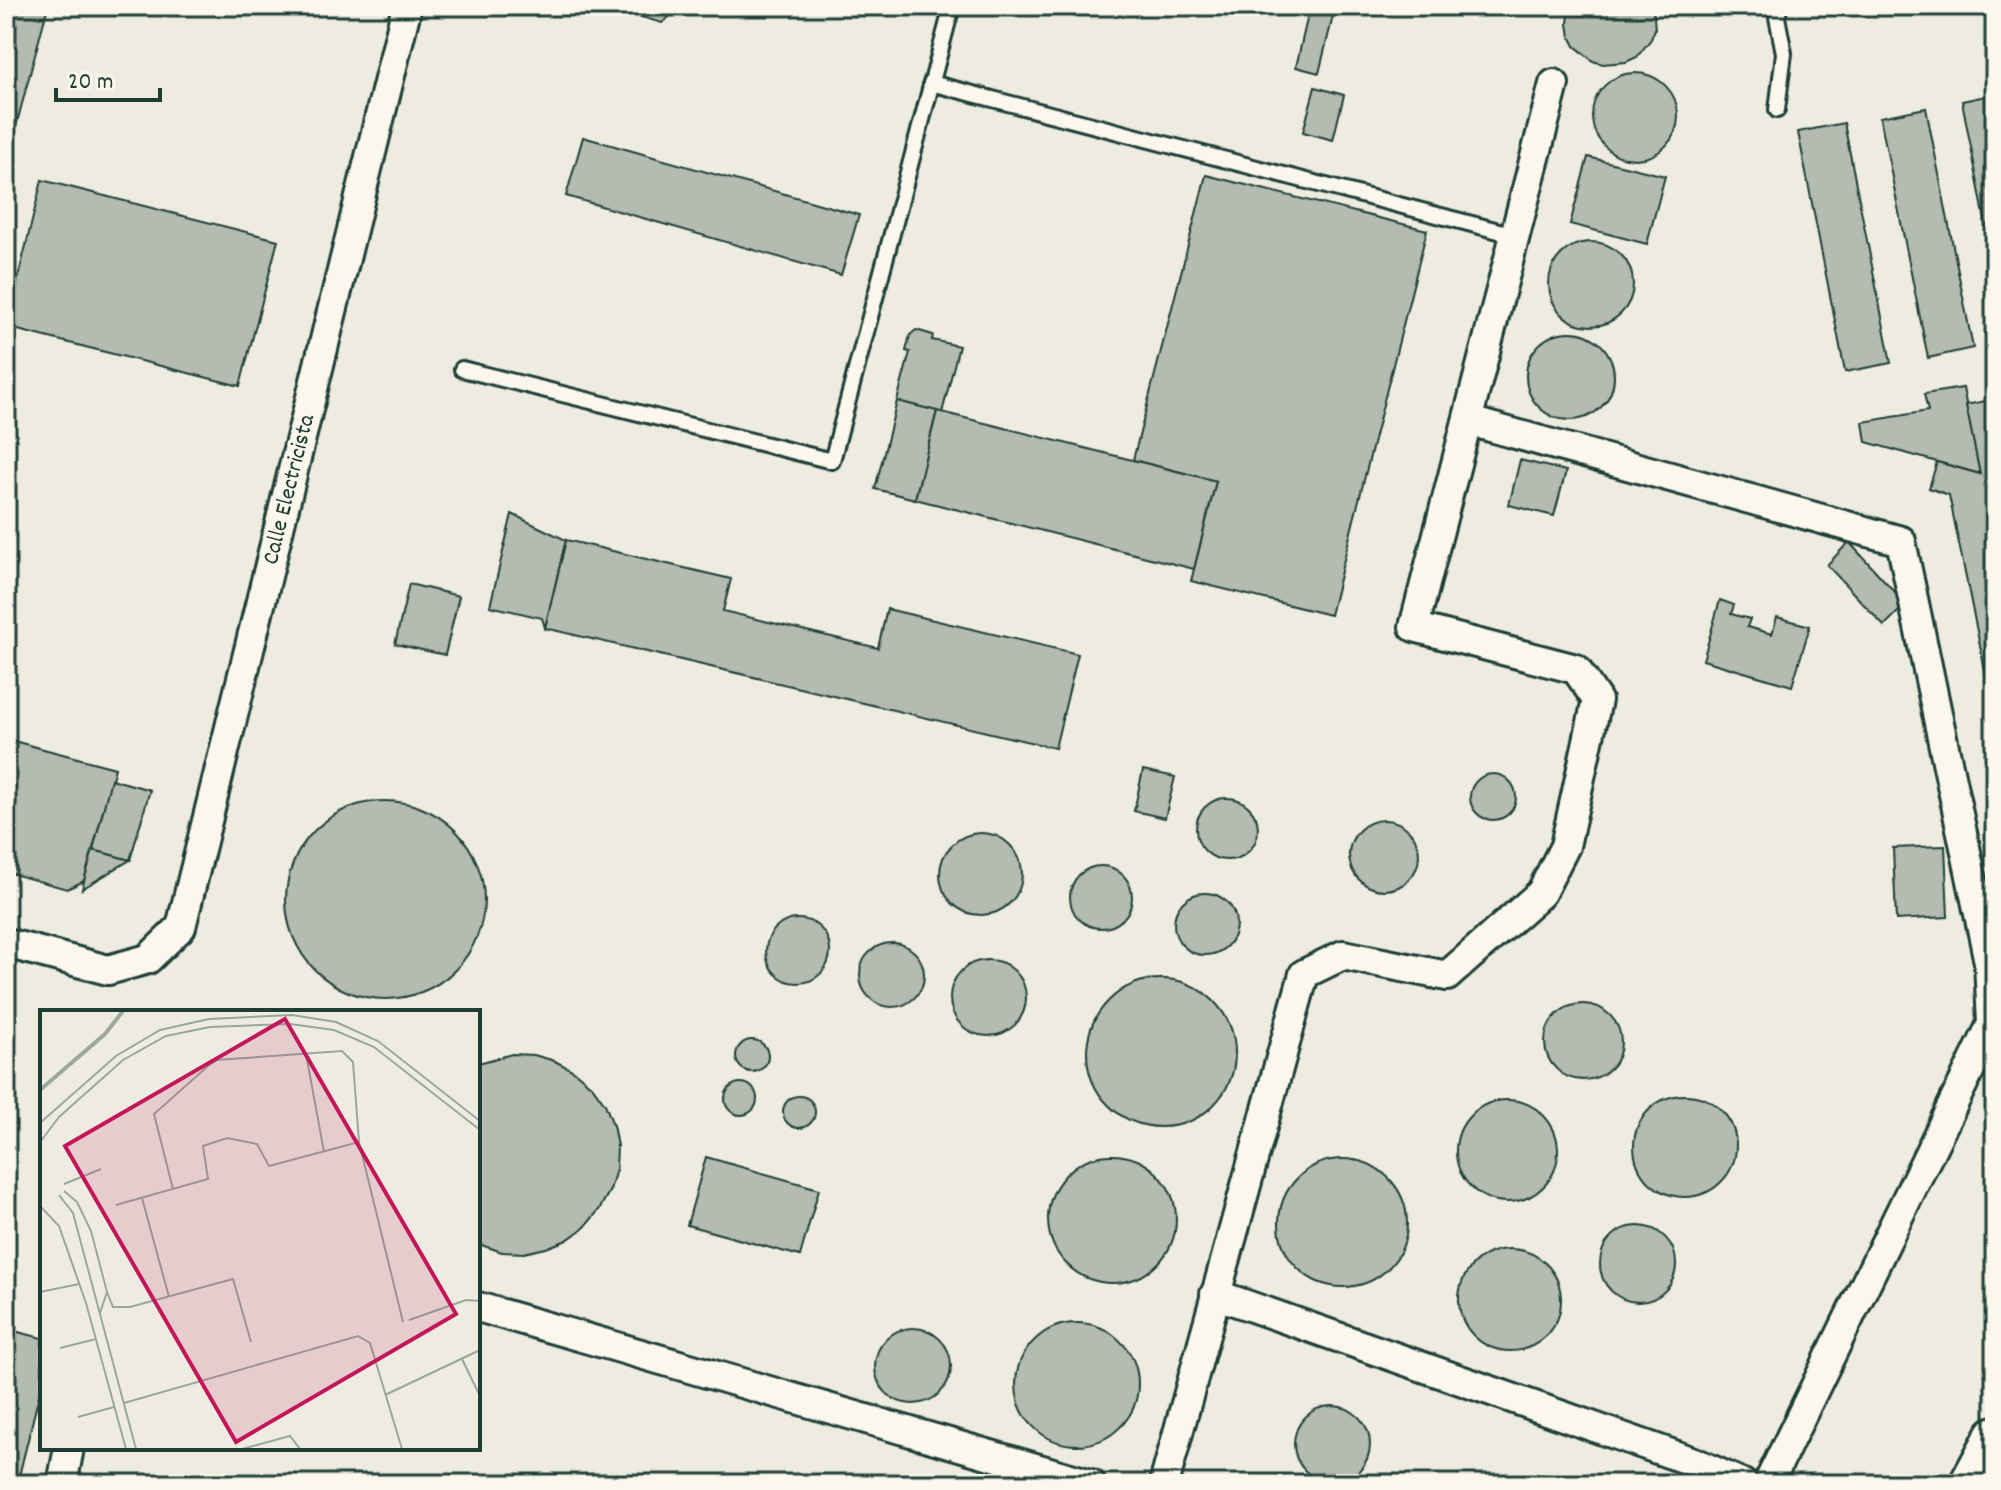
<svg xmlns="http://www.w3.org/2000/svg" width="2001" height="1490" font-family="Dekko,sans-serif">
<rect width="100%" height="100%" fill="#eeece1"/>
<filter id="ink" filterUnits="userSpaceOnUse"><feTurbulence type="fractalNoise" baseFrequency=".0125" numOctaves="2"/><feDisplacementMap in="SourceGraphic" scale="16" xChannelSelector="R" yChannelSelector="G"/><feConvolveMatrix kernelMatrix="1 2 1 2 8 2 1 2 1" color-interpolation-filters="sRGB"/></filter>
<g filter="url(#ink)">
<g fill="#b4bbb0" stroke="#1f3d34" stroke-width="2">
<polygon points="6,6 48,6 6,164"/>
<polygon points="682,6 662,23 606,7 606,6"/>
<polygon points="1310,6 1334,12 1319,73 1296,67"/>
<polygon points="1570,6 1653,6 1655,29 1651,39 1637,57 1626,62 1603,64 1593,61 1575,46 1570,36 1568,24"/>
<circle cx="1635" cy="116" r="43"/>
<polygon points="1315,87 1344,95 1333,140 1303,132"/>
<polygon points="1995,94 1995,272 1962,101"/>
<polygon points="1926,108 1973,348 1928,358 1880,117"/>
<polygon points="1844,123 1891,363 1845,372 1798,132"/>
<polygon points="583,137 859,215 841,275 566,196"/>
<polygon points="1588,157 1665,176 1647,244 1570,224"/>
<polygon points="1206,175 1427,230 1330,615 1191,581 1216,481 1133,460"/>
<polygon points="42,180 278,240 240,386 6,327"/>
<circle cx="1591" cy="284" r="42"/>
<polygon points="916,330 933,335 932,340 959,346 942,413 897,401 910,352 906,351 910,335"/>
<circle cx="1570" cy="376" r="44"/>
<polygon points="1963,388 1980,474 1866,442 1863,422 1928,411 1924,394"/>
<polygon points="1995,399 1995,719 1949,495 1929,488 1937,462 1980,474 1966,405"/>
<polygon points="897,401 937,411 915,499 875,489"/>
<polygon points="937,411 1216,481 1194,569 915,499"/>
<polygon points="1520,460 1566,471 1554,516 1509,505"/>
<polygon points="512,514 566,540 545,628 542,618 490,606"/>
<polygon points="566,540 731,579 723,611 878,648 887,609 1078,654 1055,748 545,628"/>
<polygon points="1849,542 1906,604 1884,626 1827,565"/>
<polygon points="409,584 459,596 445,655 395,644"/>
<polygon points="1720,600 1734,605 1731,614 1750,619 1747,627 1772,634 1777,617 1810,626 1792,686 1703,660"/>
<polygon points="6,739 115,768 84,881 67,889 6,872"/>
<polygon points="1143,770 1175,777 1165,818 1134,811"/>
<circle cx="1493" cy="797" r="23"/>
<polygon points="111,779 150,790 130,860 93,850"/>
<circle cx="1227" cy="829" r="31"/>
<circle cx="385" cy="900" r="99"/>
<circle cx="1384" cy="855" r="35"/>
<circle cx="981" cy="874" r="41"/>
<polygon points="1945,846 1948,917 1896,920 1893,848"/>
<polygon points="93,850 130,860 82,889 84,881"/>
<circle cx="1101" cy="897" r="31"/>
<circle cx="1205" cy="924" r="31"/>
<circle cx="798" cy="951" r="32"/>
<circle cx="892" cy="975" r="32"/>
<circle cx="988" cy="998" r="38"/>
<circle cx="1161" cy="1053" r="74"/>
<circle cx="1583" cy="1042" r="38"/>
<circle cx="752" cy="1056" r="16"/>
<polygon points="512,1054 534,1055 555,1061 574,1071 592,1086 605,1104 613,1125 617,1146 616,1169 610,1190 599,1210 585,1227 567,1240 546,1248 524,1253 502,1252 478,1244 478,1063"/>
<circle cx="741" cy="1099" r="16"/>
<circle cx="1685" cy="1146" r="51"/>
<circle cx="799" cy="1112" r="16"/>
<circle cx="1507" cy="1151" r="51"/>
<circle cx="1112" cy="1219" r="64"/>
<polygon points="706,1157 819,1189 800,1256 687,1225"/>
<circle cx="1343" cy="1223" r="64"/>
<circle cx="1638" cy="1264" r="38"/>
<circle cx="1510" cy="1300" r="51"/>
<circle cx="1077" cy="1384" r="61"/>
<circle cx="913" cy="1366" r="38"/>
<polygon points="6,1329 42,1338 42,1383 17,1484 6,1484"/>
<circle cx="1332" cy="1444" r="38"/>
</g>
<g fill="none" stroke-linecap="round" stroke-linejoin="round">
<defs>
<g id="lane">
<polyline points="931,83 1514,235"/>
<polyline points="1777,110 1784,53 1777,17 1780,6"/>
<polyline points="462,369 832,461 952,6"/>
</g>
<g id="street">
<polyline points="1469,421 1901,541 1989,962 1992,1024 1768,1484"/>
<polyline points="6,943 108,970 148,959 181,927 407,6"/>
<polyline points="1215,1294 1694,1462 1743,1484"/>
<polyline points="478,1307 1091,1484"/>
<polyline points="62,1484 69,1448"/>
<polyline points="1164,1484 1304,974 1343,955 1447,976 1541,893 1565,846 1597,700 1576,669 1414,627 1554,84"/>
</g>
<polyline id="secondary" points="1969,1484 1995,1436"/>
</defs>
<use href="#lane" stroke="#1f3d34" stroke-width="20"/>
<use href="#street" stroke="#1f3d34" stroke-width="34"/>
<use href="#secondary" stroke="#1f3d34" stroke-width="44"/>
<use href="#lane" stroke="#fbf7ec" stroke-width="14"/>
<use href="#street" stroke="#fbf7ec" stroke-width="28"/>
<use href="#secondary" stroke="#fbf7ec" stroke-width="38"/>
</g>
</g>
<g text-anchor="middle" stroke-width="6" stroke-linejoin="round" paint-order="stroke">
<g font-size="24" fill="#1f3d34" stroke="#fbf7ec">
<text transform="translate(287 489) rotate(-76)" y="8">Calle Electricista</text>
</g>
</g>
<g transform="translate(40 1010)">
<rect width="440" height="440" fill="#eeece1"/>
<path fill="none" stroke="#9fa89f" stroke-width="4" d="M0,80L65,24L83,1"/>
<path fill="none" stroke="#9ba69c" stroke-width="2" d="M266,44L284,142M0,113L76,46L120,20L169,9L252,5L296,12L338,31L440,111M1,131L19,107L83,50L126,26L170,17L250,14L294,20L334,37L440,120M319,132L363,312M24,174L61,159M24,181L37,192L51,221L67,282L60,303M19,185L33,203L96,439M102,188L129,287M76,195L168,169L163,136L187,128L217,134L229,156L319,132L313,52L302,41L177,50L168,56L114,104L133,179M0,196L19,216L46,293L86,439M0,282L39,274M67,282L73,297H90L193,269L211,332M369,310L426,290L440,291M20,338L56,329M422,349L440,386M345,385L440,340M84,393L318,326L330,333L362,439M38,407L74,397M202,439L250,426L260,439"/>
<path fill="#c2185b" fill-opacity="0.15" stroke="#c2185b" stroke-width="4" d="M245,9L416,304L196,432L25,136Z"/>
<rect width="440" height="440" fill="none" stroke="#1f3d34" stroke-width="4"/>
</g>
<rect width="2001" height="1490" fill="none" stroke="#fbf7ec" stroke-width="32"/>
<rect x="16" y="16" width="1969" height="1458" fill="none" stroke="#1f3d34" stroke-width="3" filter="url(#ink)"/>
<path d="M56 88v12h104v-12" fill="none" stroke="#1f3d34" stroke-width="4"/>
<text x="68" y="88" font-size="24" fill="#1f3d34" stroke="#fbf7ec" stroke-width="6" paint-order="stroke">20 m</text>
</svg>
